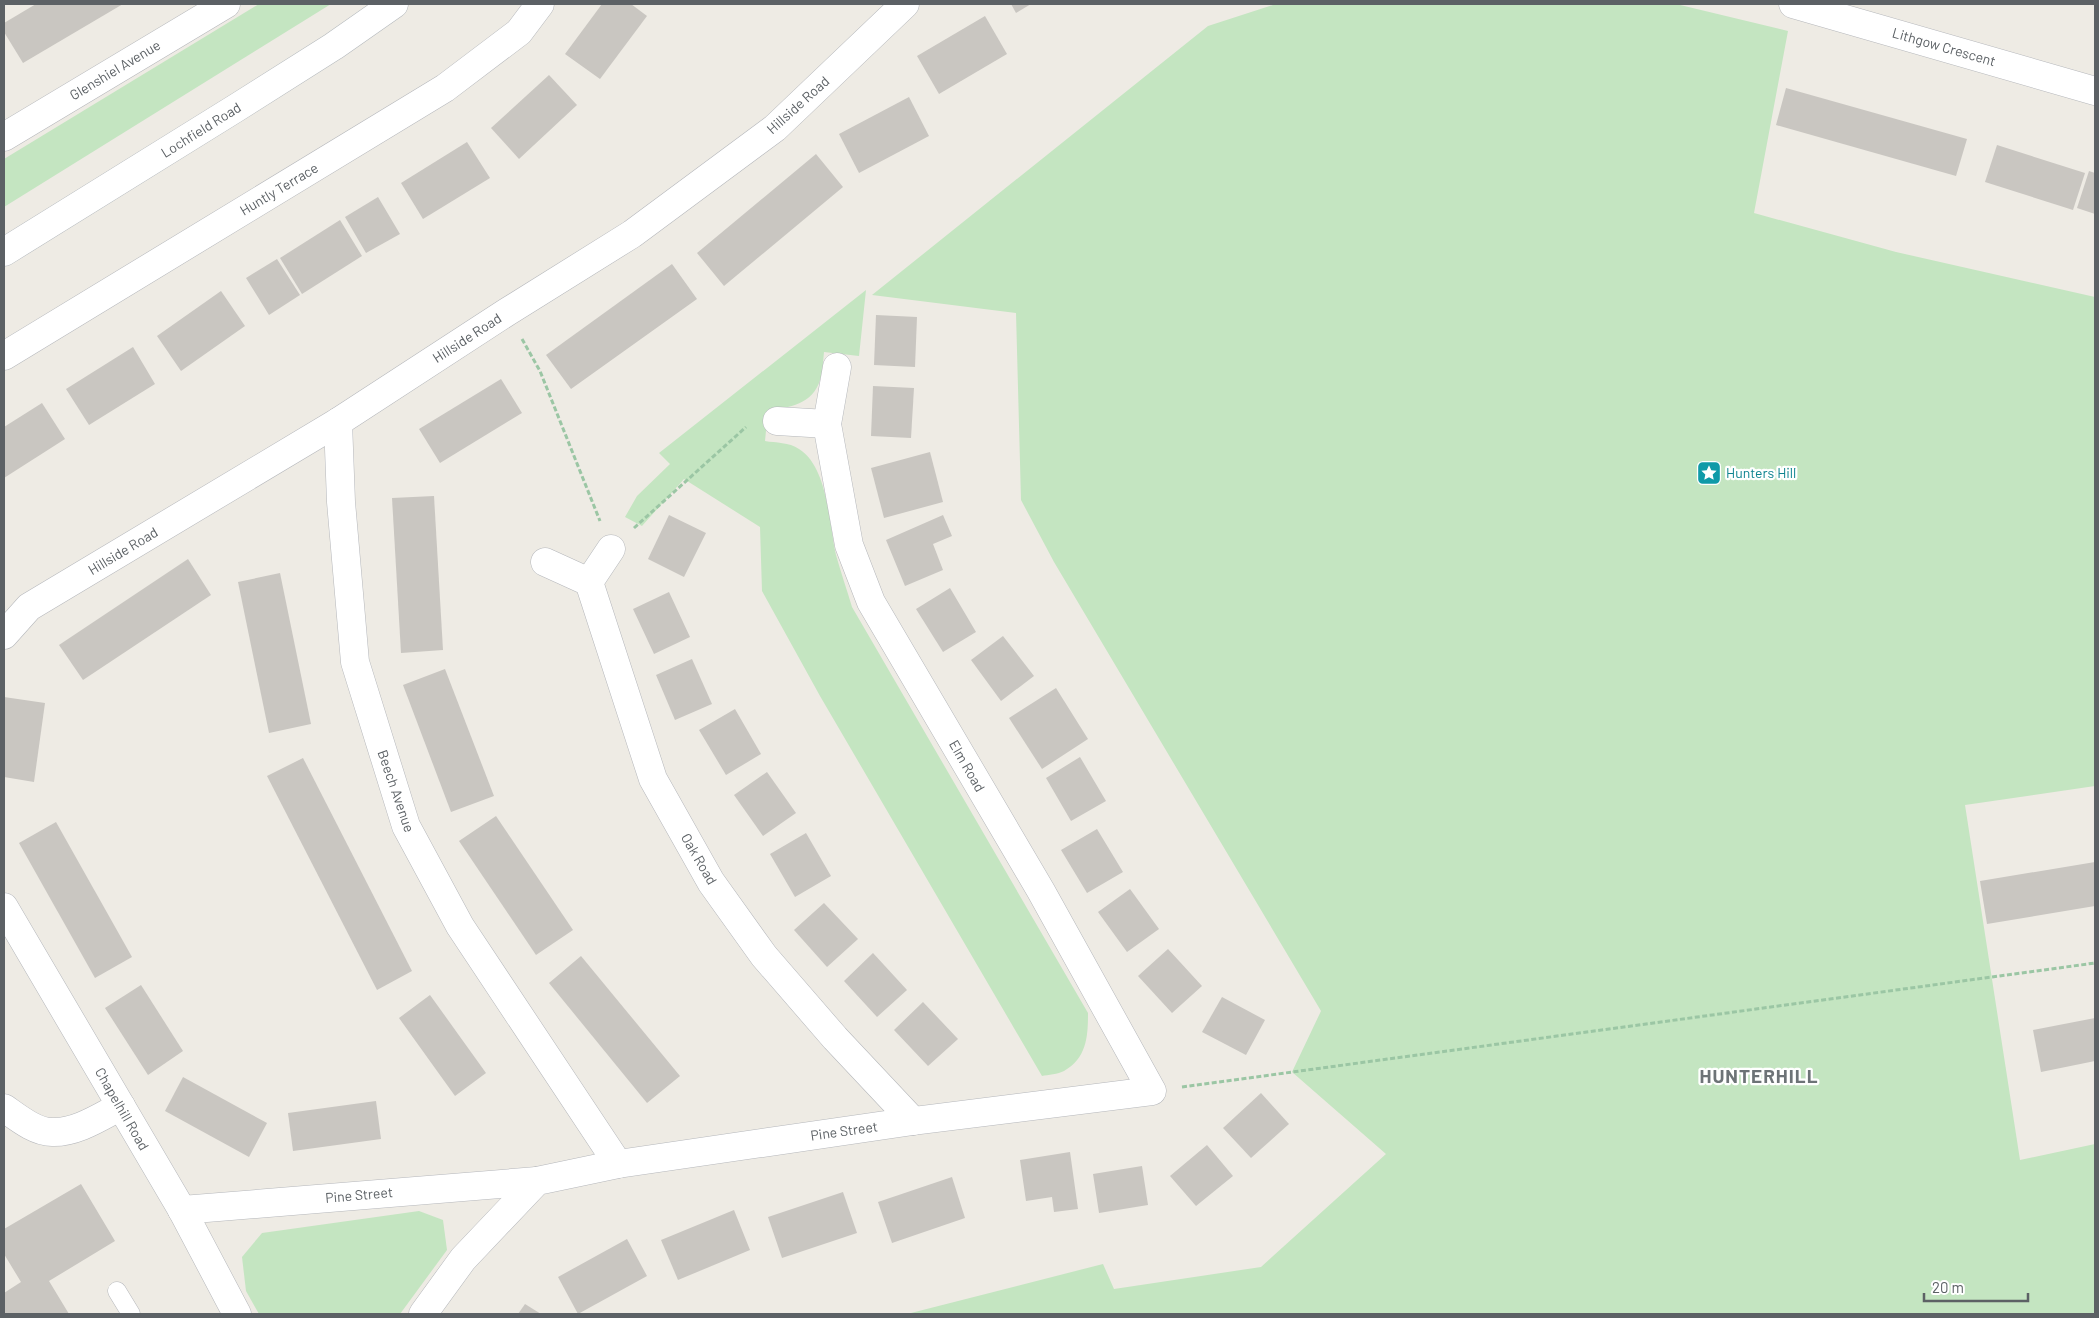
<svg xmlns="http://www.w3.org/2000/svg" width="2099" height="1318" font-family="Barlow,sans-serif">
<rect width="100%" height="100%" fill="#eeebe4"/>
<g fill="#c4e5c1">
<polygon points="259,4 331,4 4,207 4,159"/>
<polygon points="1276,4 1676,4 1788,31 1754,213 1896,252 2095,297 2095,786 1965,805 2020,1160 2095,1144 2095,1314 907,1314 1103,1264 1114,1289 1261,1267 1386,1154 1292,1072 1321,1011 1054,562 1021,500 1016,313 872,295 1208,26"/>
<path d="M866,290L859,356L824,352C823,361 823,372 820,380C813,404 789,408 768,410L765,441C776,443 789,442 799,449C828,467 829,524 836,555C841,573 847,590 852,607L1088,1013C1088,1036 1087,1058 1064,1071C1058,1074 1048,1075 1042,1076L820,696L762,591L760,527L684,479L642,526L625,517L637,496L670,464L659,453Z"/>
<polygon points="419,1211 443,1220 447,1250 400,1314 259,1314 246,1291 242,1257 262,1233"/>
</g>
<g fill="#c9c6c1">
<polygon points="36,4 123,4 23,63 4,32 4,23"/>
<polygon points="602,4 631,4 647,16 600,79 565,54"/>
<polygon points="1011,4 1031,4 1016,13"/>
<polygon points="985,16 1007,54 939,94 917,56"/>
<polygon points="549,75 577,105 519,159 491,128"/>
<polygon points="1786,88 1967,139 1956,176 1776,125"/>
<polygon points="909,97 929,136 859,173 839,134"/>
<polygon points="467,142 490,178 423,219 401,183"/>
<polygon points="1997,145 2085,173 2073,210 1985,182"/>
<polygon points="816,154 843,187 724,286 697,253"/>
<polygon points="2089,171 2095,173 2095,214 2077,208"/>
<polygon points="378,197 400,234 366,253 345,217"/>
<polygon points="340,220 362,256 302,294 280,258"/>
<polygon points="277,259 300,295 269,315 246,278"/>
<polygon points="672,264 697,299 571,389 546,355"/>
<polygon points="221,291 245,326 181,371 157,336"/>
<polygon points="876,315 917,317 915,367 874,365"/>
<polygon points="133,347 155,384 89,425 66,389"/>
<polygon points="501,379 522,413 440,463 419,429"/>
<polygon points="873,386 914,388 911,438 871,436"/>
<polygon points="42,403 65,439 4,478 4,427"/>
<polygon points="930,452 943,502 884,518 871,468"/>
<polygon points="434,496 443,650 401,653 392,498"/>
<polygon points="669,515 706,533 684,577 648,559"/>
<polygon points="943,515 952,536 933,544 943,570 905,586 886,540"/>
<polygon points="188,559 211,595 83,680 59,645"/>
<polygon points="280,573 311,724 269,733 238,582"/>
<polygon points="950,588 976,632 943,652 916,609"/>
<polygon points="669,592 690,637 654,654 633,609"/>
<polygon points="1003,636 1034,676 1001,701 971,660"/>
<polygon points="692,659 712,704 675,720 656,675"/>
<polygon points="445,669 494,796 451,812 403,685"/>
<polygon points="1056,688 1088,739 1042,769 1009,718"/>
<polygon points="4,697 45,703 34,782 4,777"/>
<polygon points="735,709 761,754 726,775 699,730"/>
<polygon points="1080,757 1106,801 1071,821 1046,778"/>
<polygon points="303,758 412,971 377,990 267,776"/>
<polygon points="767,772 796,813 763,836 734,795"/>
<polygon points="496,816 573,930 536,955 459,841"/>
<polygon points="56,822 132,957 95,978 19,843"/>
<polygon points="1097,829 1123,872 1087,893 1061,850"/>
<polygon points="806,833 831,876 795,897 770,854"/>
<polygon points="2095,862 2095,906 1987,924 1980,881"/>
<polygon points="1130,889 1159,929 1127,952 1098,912"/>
<polygon points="824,903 858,939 827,967 794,930"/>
<polygon points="1168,949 1202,986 1172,1013 1138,976"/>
<polygon points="873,953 907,990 877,1017 844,981"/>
<polygon points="581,956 680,1076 647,1103 549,983"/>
<polygon points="141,985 183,1051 148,1075 105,1008"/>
<polygon points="430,995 486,1073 455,1096 399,1018"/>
<polygon points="1222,997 1265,1020 1246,1055 1202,1032"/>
<polygon points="923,1002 958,1039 928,1066 894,1030"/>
<polygon points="2095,1018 2095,1061 2041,1072 2033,1030"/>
<polygon points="183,1077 267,1123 249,1157 165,1111"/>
<polygon points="1261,1093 1289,1124 1251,1158 1223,1128"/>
<polygon points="376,1101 381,1139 293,1151 288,1113"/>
<polygon points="1207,1145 1233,1176 1196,1206 1170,1176"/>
<polygon points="1070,1152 1078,1209 1054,1212 1052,1197 1026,1201 1020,1160"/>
<polygon points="1142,1166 1148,1205 1099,1213 1093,1174"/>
<polygon points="952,1177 965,1218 892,1243 878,1202"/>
<polygon points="81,1184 115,1241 49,1281 69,1314 4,1314 4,1293 21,1282 4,1254 4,1229"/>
<polygon points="843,1192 857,1233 782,1258 768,1217"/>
<polygon points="734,1210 750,1250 678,1280 661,1240"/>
<polygon points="627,1239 647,1276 578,1314 558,1277"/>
<polygon points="525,1304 541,1314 518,1314"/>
</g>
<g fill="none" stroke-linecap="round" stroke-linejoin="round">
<defs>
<polyline id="lane" points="117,1291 131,1314"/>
<g id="street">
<polyline points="1793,4 2095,91"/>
<polyline points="4,137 226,4"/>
<polyline points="4,356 445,88 519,32 540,4"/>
<polyline points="777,421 827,424"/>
<polyline points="338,422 341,502 355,662 406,826 460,926 618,1164"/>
<polyline points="611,549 589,582 653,779 711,882 764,956 835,1038 913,1121"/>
<polyline points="545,562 589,582"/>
<polyline points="4,635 29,607 338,422 507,312 632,234 775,128 905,4"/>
<polyline points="4,907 182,1210 237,1314"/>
<path d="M4,1108C17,1117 35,1132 52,1132C76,1133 100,1117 121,1106"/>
<polyline points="182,1210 537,1181"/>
<polyline points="423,1314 463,1259 537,1181 618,1164 913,1121 1152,1091 1041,891 871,602 849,545 827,424 837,367"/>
</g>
<polyline id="secondary" points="4,252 236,108 334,46 394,4"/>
</defs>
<use href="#lane" stroke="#b5b7bb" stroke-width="19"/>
<use href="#street" stroke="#b5b7bb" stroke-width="29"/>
<use href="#secondary" stroke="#b3b8bc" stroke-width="29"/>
<g stroke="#9bc6a4" stroke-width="3" stroke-dasharray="5 2.5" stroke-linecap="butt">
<polyline points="522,339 540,371 600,521"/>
<polyline points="634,528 746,427"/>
<polyline points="1182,1087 2095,963"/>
</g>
<use href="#lane" stroke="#fff" stroke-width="18"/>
<use href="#street" stroke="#fff" stroke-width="28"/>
<use href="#secondary" stroke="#fff" stroke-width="28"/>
</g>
<defs>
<symbol id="sight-square" viewBox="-11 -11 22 22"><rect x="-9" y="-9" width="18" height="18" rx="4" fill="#0f9aa8" stroke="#fff"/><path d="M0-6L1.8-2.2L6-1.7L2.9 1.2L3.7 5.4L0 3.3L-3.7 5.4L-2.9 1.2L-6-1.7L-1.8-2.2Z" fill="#fff"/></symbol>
</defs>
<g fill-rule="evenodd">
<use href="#sight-square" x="1695" y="459" width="28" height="28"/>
</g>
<g text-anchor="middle" stroke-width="4.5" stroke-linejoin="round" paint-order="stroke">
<g font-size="14" fill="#5c6165" stroke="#fff">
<text transform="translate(1944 47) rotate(16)" y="5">Lithgow Crescent</text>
<text transform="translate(115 70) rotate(-31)" y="5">Glenshiel Avenue</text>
<text transform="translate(798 105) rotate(-42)" y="5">Hillside Road</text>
<text transform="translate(201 130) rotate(-32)" y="5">Lochfield Road</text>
<text transform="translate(279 189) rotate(-31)" y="5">Huntly Terrace</text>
<text transform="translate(467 338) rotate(-33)" y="5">Hillside Road</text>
<text transform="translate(123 551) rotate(-31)" y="5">Hillside Road</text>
<text transform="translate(967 766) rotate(60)" y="5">Elm Road</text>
<text transform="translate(396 791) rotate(71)" y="5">Beech Avenue</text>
<text transform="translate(699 859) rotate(60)" y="5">Oak Road</text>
<text transform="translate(122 1109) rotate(60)" y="5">Chapelhill Road</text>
<text transform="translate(844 1131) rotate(-8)" y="5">Pine Street</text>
<text transform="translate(359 1195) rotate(-5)" y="5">Pine Street</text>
</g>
<g font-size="14" fill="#0d838f" stroke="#fff" text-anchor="start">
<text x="1726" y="478">Hunters Hill</text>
</g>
<g font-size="19" font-weight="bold" letter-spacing="1" fill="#6d7377" stroke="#fff">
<text x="1759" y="1083">HUNTERHILL</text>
</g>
</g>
<rect width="2099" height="1318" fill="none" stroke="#5c6165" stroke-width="10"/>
<path d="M1924 1293v8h104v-8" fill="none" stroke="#5c6165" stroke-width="2.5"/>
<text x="1932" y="1293" font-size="15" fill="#5c6165" stroke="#ffffff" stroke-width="4" paint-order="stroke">20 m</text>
</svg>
